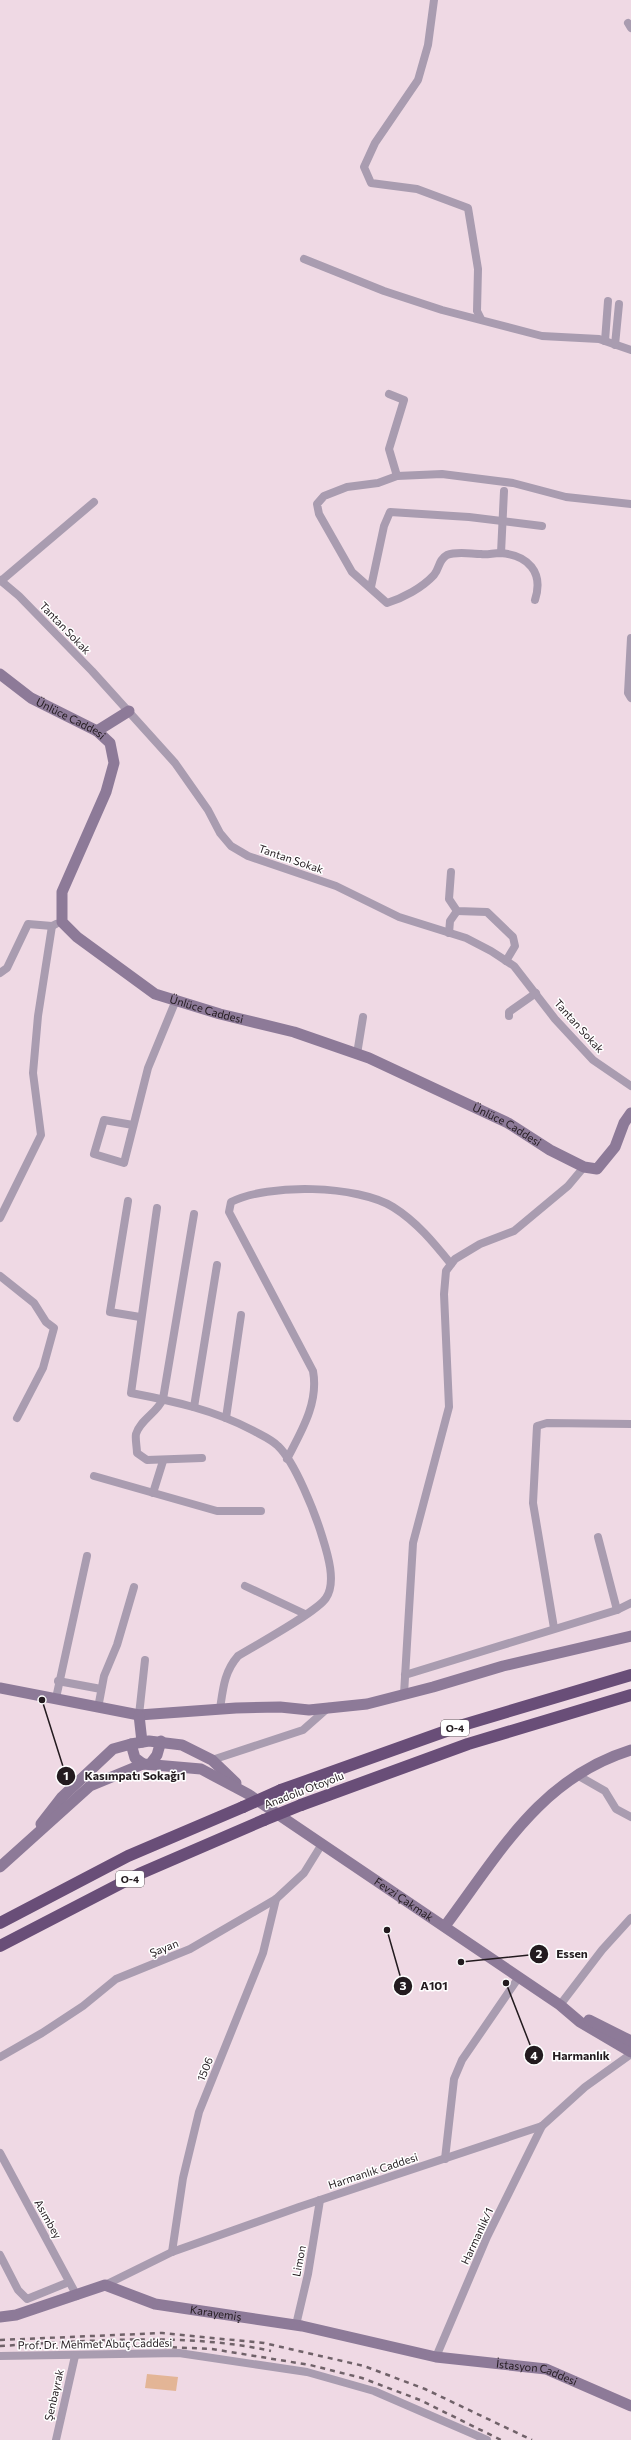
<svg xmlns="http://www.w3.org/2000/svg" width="631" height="2440" font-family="Commissioner,sans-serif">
<rect width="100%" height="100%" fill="#efd9e4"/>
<polygon fill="#e3b596" points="147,2374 178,2377 176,2391 145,2388"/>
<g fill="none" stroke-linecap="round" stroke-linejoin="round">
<g stroke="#a99cb0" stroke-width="8">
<polyline points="434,0 428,45 418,80 375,143 364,167 371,183 417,189 468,208 478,269 477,311 481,319"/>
<polyline points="628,23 631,28"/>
<polyline points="304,259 384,291 442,310 542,336 599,339 631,350"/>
<polyline points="605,341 608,301"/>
<polyline points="615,345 619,304"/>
<polyline points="389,394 404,400 389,449 397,476"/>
<polyline points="501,553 504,491"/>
<polyline points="0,580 19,596 92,671 175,763 208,810 220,833 231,846 248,856 336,886 399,917 466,938 491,951 514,966 555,1019 593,1060 631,1086"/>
<polyline points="1,581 94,502"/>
<polyline points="371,587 384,526 390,512 469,517 542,526"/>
<path d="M535,600C544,572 528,555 500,553C493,553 487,555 481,554C471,554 457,551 447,555C438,560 440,568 434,575C422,588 403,598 387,603L352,572L319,514L317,504L324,496L347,487L378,483L397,476L442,474L513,483L566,497L631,504"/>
<polyline points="631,638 628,693 631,698"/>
<polyline points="451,872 449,899 457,911 487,912 513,937 515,946 506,961"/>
<polyline points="449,933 450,921 457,911"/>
<polyline points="0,973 7,968 28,924 52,926 56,924"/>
<polyline points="509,1016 509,1012 536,993"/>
<polyline points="357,1054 363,1017"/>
<polyline points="133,1125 104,1120 94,1154 124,1163 148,1068 176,1000"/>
<polyline points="128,1201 110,1312 140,1317"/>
<path d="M157,1208L131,1393C173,1401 214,1410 252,1430C261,1435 271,1439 278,1446C295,1462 315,1513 322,1536C327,1552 337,1582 326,1598C317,1612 256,1645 238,1656C224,1672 223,1689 220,1709"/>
<path d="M194,1214L163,1399C157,1413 140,1420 136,1434C135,1439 137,1447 137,1453L147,1460L202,1458"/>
<polyline points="0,1218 41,1135 33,1073 38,1016 52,926"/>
<polyline points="0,1276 34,1303 46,1322 54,1328 43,1368 17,1418"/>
<polyline points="194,1407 217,1265"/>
<polyline points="226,1418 241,1315"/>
<path d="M287,1459C301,1432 319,1403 313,1371L229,1212L231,1202C269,1183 357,1185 393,1207C417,1222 434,1243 451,1264"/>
<polyline points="94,1476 217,1511 261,1511"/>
<polyline points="153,1493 163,1461"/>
<polyline points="598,1537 617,1610"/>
<polyline points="245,1586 305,1614"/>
<polyline points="554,1628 533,1503 537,1426 547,1423 631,1424"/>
<polyline points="405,1675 617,1610 631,1603"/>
<polyline points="58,1681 101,1689"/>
<polyline points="404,1694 413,1543 449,1407 444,1294 446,1271 455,1259 480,1244 514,1231 568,1186 584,1167"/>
<polyline points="56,1698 87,1556"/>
<polyline points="98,1708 104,1676 117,1645 134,1587"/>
<polyline points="139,1715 145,1660"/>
<polyline points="212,1760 303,1730 329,1707"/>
<polyline points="577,1775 605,1791 616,1809 631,1817"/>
<polyline points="560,2005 602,1950 631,1918"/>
<polyline points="0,2057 42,2033 83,2006 116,1979 190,1949 276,1899 304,1873 322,1844"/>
<polyline points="0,2153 77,2296"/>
<polyline points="445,2159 454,2079 462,2060 519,1977"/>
<polyline points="172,2252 183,2178 199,2112 263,1953 276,1899"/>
<polyline points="0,2255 18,2290 27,2299 69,2282"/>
<polyline points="105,2285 172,2252 299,2207 542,2126 585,2087 631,2054"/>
<polyline points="296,2325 308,2274 320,2200"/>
<polyline points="0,2356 179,2353 307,2372 374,2391 487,2440"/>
<polyline points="436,2357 487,2237 542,2126"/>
<polyline points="56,2440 75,2356"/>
</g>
<g stroke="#8d7a98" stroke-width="11">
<path id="s1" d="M0,674L31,698L97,731L110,743L114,763L106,792L62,892V922L77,937L155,994L220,1014L294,1032L369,1058L508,1123L550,1150L584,1167L597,1169L615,1147L624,1123L631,1113"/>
<polyline points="97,731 129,711"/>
<polyline points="0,1688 139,1715 236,1708 280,1707 309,1710 367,1704 433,1687 503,1666 631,1636"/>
<polyline points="139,1715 142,1742"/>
<polyline points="131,1744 135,1758 143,1764"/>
<polyline points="151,1763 157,1755 161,1741"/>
<polyline points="41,1824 62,1797 113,1749 131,1744 149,1741 182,1745 212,1760 236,1783"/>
<path id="s2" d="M0,1867L90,1786L143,1764L201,1769L248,1794L560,2005L580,2022L631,2052"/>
<path d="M445,1926C499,1854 540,1778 631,1750"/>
<polyline points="589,2020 631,2041"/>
<path id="s3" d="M0,2317L16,2315L105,2285L155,2304L302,2326L436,2357L546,2369L631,2406"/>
</g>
<g stroke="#694e78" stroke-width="12">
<polyline points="281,1790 463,1725 631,1675"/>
<polyline points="301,1805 468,1744 631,1695"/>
<polyline points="0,1923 128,1856 243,1807"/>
<polyline points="0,1946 139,1874 264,1820"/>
</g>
<g stroke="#706269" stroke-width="2.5" stroke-dasharray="5 5" stroke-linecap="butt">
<polyline points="0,2340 162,2333 264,2343 364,2366 425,2389 532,2440"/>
<polyline points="122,2345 212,2349 310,2365 362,2378 420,2400 501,2440"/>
<path d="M0,2346C87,2341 186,2332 271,2351"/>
</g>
<g stroke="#694e78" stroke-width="12">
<polyline points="243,1807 281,1790"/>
<polyline points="264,1820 301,1805"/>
</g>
</g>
<g text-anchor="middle" stroke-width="3" stroke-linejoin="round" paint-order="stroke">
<g fill="#fff" stroke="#655f62" stroke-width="1">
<rect x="441" y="1720" width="28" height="16" rx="3"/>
<rect x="116" y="1871" width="28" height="16" rx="3"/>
</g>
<g font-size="10" font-weight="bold" fill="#231b1f">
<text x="455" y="1732">O-4</text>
<text x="130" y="1883">O-4</text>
</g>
<g font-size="11" fill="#231b1f" stroke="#fff">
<text transform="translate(65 628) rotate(46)" y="4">Tantan Sokak</text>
<text dy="4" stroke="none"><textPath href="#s1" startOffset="84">Ünlüce Caddesi</textPath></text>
<text transform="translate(291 859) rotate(19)" y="4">Tantan Sokak</text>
<text dy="4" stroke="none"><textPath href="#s1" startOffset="492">Ünlüce Caddesi</textPath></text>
<text transform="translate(579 1026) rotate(48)" y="4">Tantan Sokak</text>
<text dy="4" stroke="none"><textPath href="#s1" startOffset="815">Ünlüce Caddesi</textPath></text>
<text transform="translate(304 1790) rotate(-21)" y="4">Anadolu Otoyolu</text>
<text dy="4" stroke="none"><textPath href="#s2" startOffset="478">Fevzi Çakmak</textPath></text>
<text transform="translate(164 1948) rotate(-22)" y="4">Şayan</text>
<text transform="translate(205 2069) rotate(-68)" y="4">1506</text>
<text transform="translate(373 2171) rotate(-18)" y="4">Harmanlık Caddesi</text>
<text transform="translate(48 2219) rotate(61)" y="4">Asımbey</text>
<text transform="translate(477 2236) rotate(-65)" y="4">Harmanlık/1</text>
<text transform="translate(299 2261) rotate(-79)" y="4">Limon</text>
<text dy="4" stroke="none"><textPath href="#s3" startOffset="225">Karayemiş</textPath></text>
<text transform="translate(95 2344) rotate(-1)" y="4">Prof. Dr. Mehmet Abuç Caddesi</text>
<text dy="4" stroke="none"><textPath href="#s3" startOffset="552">İstasyon Caddesi</textPath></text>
<text transform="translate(54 2395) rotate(-77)" y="4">Şenbayrak</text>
</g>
</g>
<path fill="none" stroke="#231b1f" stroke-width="1.5" d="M42 1700L66 1776M461 1962L539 1954M387 1930L403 1986M506 1983L534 2055"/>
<g fill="#231b1f" stroke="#fff" stroke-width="1.5">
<circle cx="42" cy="1700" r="4"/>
<circle cx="461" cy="1962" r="4"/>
<circle cx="387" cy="1930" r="4"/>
<circle cx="506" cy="1983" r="4"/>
<circle cx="66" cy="1776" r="10"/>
<circle cx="539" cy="1954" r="10"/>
<circle cx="403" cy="1986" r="10"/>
<circle cx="534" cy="2055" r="10"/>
</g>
<g font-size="12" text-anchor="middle" font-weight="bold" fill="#fff">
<text x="66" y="1780">1</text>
<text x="539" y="1958">2</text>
<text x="403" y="1990">3</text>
<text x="534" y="2060">4</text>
</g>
<g font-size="12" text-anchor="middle" font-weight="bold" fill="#231b1f" stroke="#fff" stroke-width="3" stroke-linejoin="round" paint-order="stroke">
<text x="135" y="1780">Kasımpatı Sokağı1</text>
<text x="572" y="1958">Essen</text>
<text x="434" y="1990">A101</text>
<text x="581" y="2060">Harmanlık</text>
</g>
</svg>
